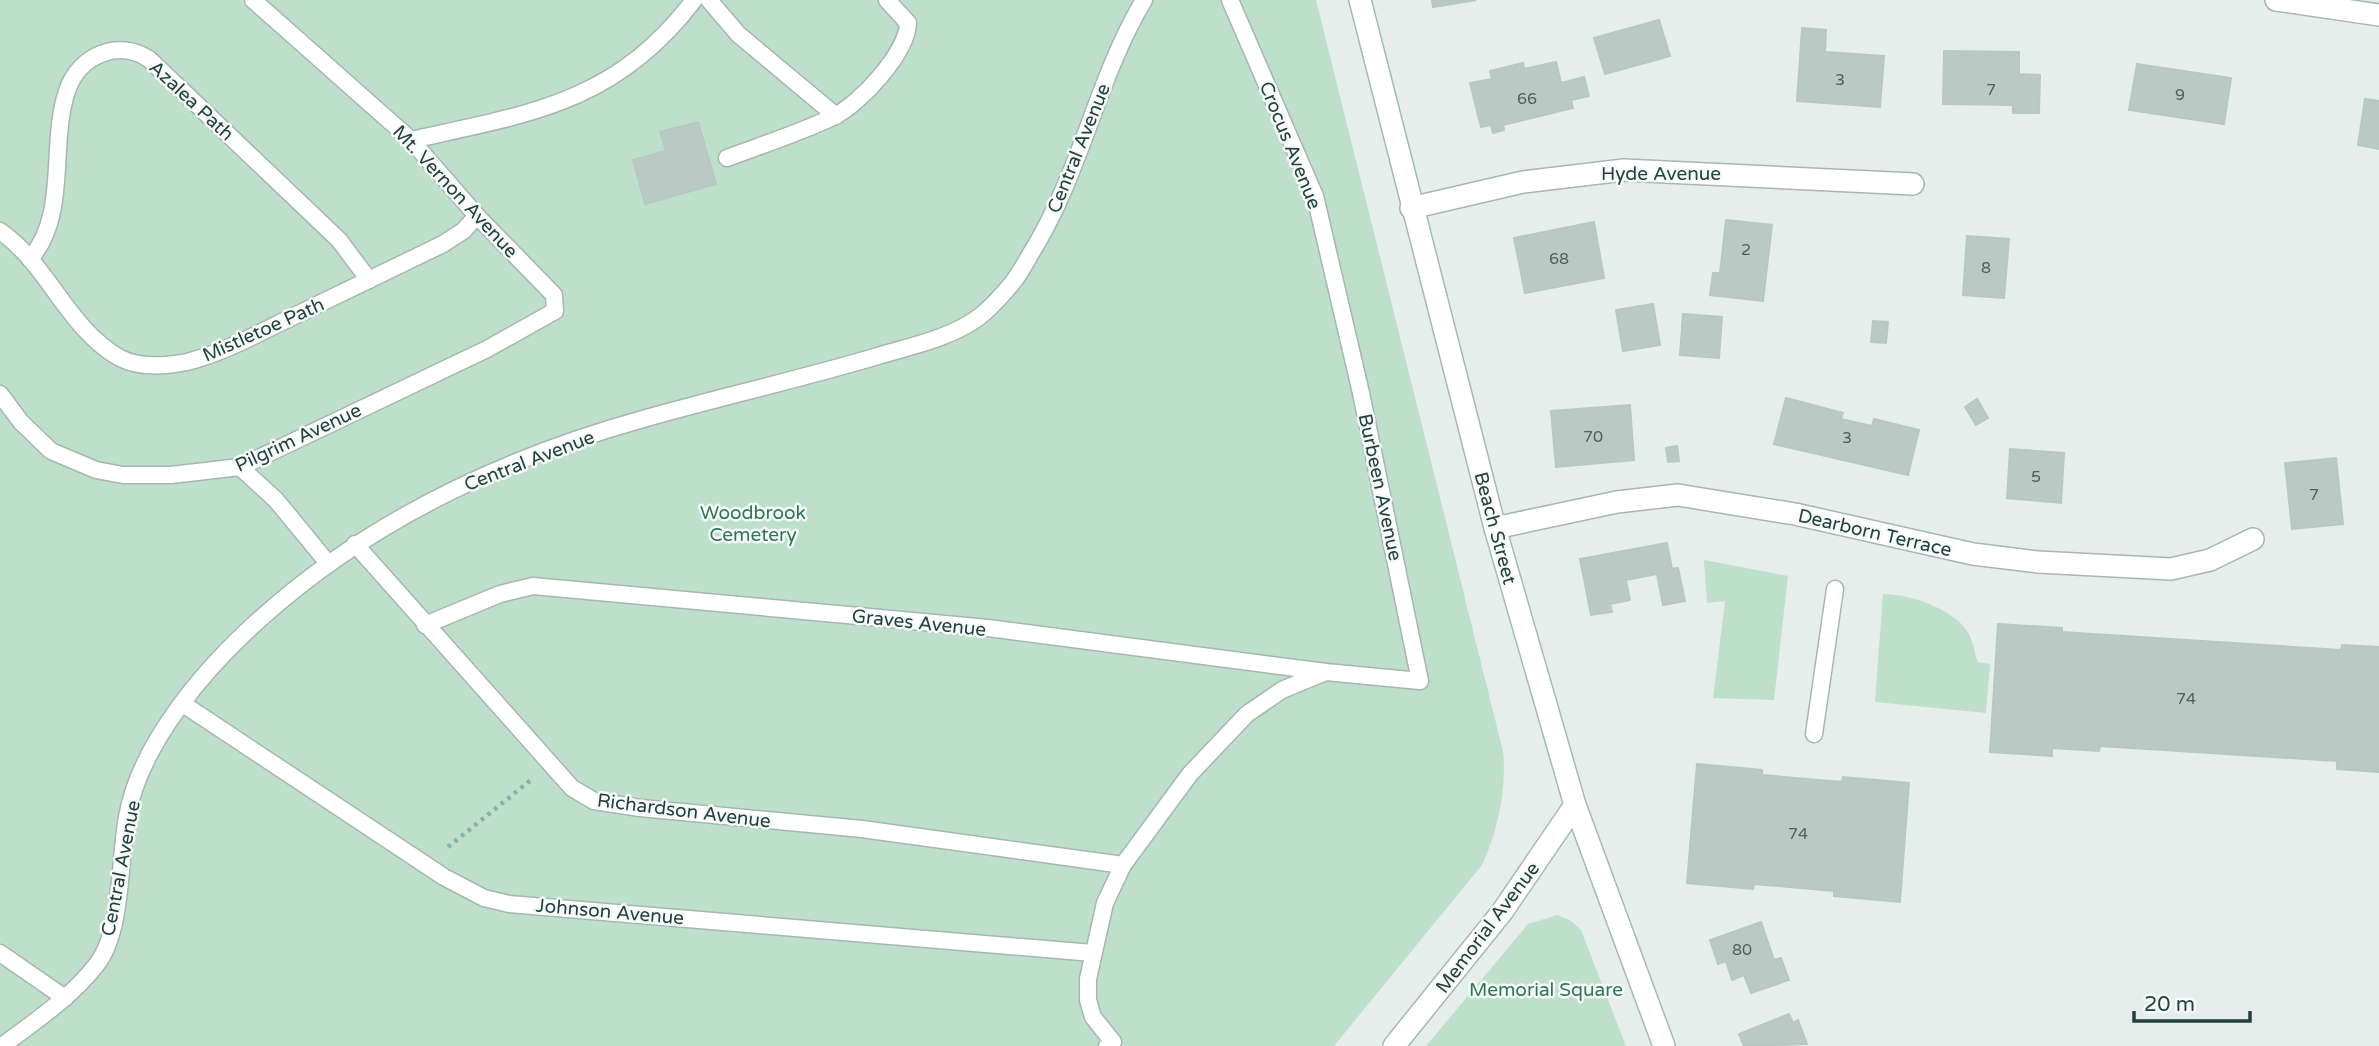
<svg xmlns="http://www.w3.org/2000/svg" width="2379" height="1046" font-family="'Varela Round',sans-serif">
<rect width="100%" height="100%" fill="#e5eeeb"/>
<g fill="#bedfca">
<path d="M0,0H1316L1503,751C1507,789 1498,830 1482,865L1334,1046H0Z"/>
<polygon points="1704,560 1788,576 1774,700 1713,698 1725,601 1707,603"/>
<path d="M1883,594C1909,594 1952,608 1967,631C1973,639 1974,653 1978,662L1990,664L1986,713L1875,702Z"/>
<polygon points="1557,915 1570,920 1581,930 1626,1046 1426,1046 1528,924"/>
</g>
<g fill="#bac9c4" stroke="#b7c8c3" stroke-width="2">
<polygon points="1432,0 1476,0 1433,7"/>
<polygon points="1659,20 1670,56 1605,74 1594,38"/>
<polygon points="1802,28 1826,30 1825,52 1884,56 1880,107 1797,101"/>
<polygon points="1944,51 2019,52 2019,74 2040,75 2039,113 2013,113 2013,105 1943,104"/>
<polygon points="1556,62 1561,83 1584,77 1589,96 1571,100 1573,108 1503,125 1504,130 1493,133 1491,125 1481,127 1470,83 1492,79 1490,71 1523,63 1524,69"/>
<polygon points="2137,64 2231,78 2224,124 2129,110"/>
<polygon points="2365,99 2379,101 2379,149 2358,145"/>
<polygon points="698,122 716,184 645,204 633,160 666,151 660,132"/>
<polygon points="1726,220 1772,225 1763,301 1710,295 1713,273 1720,273"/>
<polygon points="1594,222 1604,278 1525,293 1514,238"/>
<polygon points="1967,236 2009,239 2004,298 1963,295"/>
<polygon points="1653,304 1660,345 1623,351 1616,310"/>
<polygon points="1683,314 1722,317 1719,358 1680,355"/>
<polygon points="1873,321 1888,322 1886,343 1871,342"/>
<polygon points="1786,398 1843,413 1841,419 1872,426 1874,419 1919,430 1908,475 1774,444"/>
<polygon points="1977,399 1988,418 1976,425 1965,407"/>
<polygon points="1630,405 1634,460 1556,467 1551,411"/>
<polygon points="1677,446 1679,461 1668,462 1666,448"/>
<polygon points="2010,449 2064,453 2061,503 2007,498"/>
<polygon points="2336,458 2343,524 2292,529 2285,463"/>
<polygon points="1667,543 1672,569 1678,568 1685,601 1663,605 1657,574 1626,580 1630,600 1610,604 1612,612 1591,615 1580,559"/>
<polygon points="1998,624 2062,628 2062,632 2341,650 2342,645 2379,647 2379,772 2337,769 2337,761 2100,746 2099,751 2052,748 2052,756 1990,752"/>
<polygon points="1697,764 1762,770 1762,775 1842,782 1843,777 1909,783 1900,902 1834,896 1834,891 1754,884 1753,889 1687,883"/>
<polygon points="1761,922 1774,960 1781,958 1789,980 1751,993 1744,975 1732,980 1726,961 1718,964 1710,940"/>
<polygon points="1789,1014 1793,1023 1798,1020 1807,1044 1744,1046 1739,1034"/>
</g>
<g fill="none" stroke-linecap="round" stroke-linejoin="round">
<defs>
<g id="lane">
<polyline points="709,0 738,34 836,116"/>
<path d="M411,140C529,114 616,103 694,0"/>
<path d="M727,158C762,145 799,133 833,117C860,104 907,53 908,23L887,0"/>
<path d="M0,231C48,264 67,328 120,358C139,368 167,366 187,362C223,353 257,334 290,318C341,293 392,269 443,244L463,231L477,216"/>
<path d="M30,259C69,214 49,144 67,91C79,55 118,39 149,59L339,240L369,280"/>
<polyline points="0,394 21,422 51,451 96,470 123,475 171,475 240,467 487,349 555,311 554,295 477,216 411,140 253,0"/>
<polyline points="240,467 276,500 327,562"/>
<polyline points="355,544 572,788 594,801 640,808 862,829 1123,865"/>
<polyline points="425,625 500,594 533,586 988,628 1326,672 1420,681 1361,393 1315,196 1230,0"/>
<polyline points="183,704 444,877 484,898 509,904 1093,953"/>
<polyline points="1814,734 1835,589"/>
<polyline points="0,953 65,998"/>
<path d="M2,1046C35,1021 72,997 97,964C123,930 119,859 127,817C140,743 206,667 260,619C369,521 503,458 643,419C721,397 800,379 878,356C911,346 951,338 979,317C990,309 1000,297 1009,287C1020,275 1027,259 1036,245C1082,167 1098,77 1144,0"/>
<polyline points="1107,1046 1113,1042 1093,1017 1088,1000 1088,979 1105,903 1123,865 1190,774 1247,714 1282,690 1323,673"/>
</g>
<g id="street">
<polyline points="2276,0 2379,15"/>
<polyline points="1411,208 1523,182 1624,170 1913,184"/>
<polyline points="1495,528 1617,502 1678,495 1795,514 1973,554 2038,562 2171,569 2210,560 2253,539"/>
</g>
<g id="secondary">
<polyline points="1360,0 1495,528 1575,805 1664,1046"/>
<polyline points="1394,1046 1502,912 1575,805"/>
</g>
</defs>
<use href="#lane" stroke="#a7b6b3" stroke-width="19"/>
<use href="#street" stroke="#a7b6b3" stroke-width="24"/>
<use href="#secondary" stroke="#a3bab4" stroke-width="24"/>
<polyline stroke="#85b2a9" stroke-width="4.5" stroke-dasharray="3.5 5" stroke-linecap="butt" points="448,847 531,780"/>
<use href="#lane" stroke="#fff" stroke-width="16"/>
<use href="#street" stroke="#fff" stroke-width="21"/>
<use href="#secondary" stroke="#fff" stroke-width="21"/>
</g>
<g text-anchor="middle" stroke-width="5" stroke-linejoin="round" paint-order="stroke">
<g font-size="16" fill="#49625e">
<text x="1840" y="85">3</text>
<text x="1991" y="95">7</text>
<text x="2180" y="100">9</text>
<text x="1527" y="104">66</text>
<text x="1746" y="255">2</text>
<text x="1559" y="264">68</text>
<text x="1986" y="273">8</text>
<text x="1593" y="442">70</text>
<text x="1847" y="443">3</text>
<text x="2036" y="482">5</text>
<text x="2314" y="500">7</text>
<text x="2186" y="704">74</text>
<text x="1798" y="839">74</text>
<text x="1742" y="955">80</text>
</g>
<g font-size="19" fill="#23403c" stroke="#f5faf8">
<text transform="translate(192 100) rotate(43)" y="7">Azalea Path</text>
<text transform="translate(1291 145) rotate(68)" y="7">Crocus Avenue</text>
<text transform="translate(1078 148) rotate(-68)" y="7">Central Avenue</text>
<text x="1661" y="180">Hyde Avenue</text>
<text transform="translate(456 191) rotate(47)" y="7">Mt. Vernon Avenue</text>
<text transform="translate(263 329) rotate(-24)" y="7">Mistletoe Path</text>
<text transform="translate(298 437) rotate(-25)" y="7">Pilgrim Avenue</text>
<text transform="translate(529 460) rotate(-21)" y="7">Central Avenue</text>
<text transform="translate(1381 487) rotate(78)" y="7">Burbeen Avenue</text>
<text transform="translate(1496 528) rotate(75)" y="7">Beach Street</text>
<text transform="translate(1875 532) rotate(13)" y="7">Dearborn Terrace</text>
<text transform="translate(919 622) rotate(6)" y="7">Graves Avenue</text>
<text transform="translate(684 810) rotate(7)" y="7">Richardson Avenue</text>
<text transform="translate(120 868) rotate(-79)" y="7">Central Avenue</text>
<text transform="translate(610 911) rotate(5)" y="7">Johnson Avenue</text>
<text transform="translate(1487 927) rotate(-53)" y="7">Memorial Avenue</text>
</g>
<g font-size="19" fill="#2d7852" stroke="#f5faf8">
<text x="753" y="519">Woodbrook<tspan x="753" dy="22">Cemetery</tspan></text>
<text x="1546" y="996">Memorial Square</text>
</g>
</g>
<path d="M2134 1011v10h116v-10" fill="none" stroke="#23403c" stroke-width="3.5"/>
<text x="2144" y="1011" font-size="21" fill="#23403c" stroke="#f5faf8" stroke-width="5" paint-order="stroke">20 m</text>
</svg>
